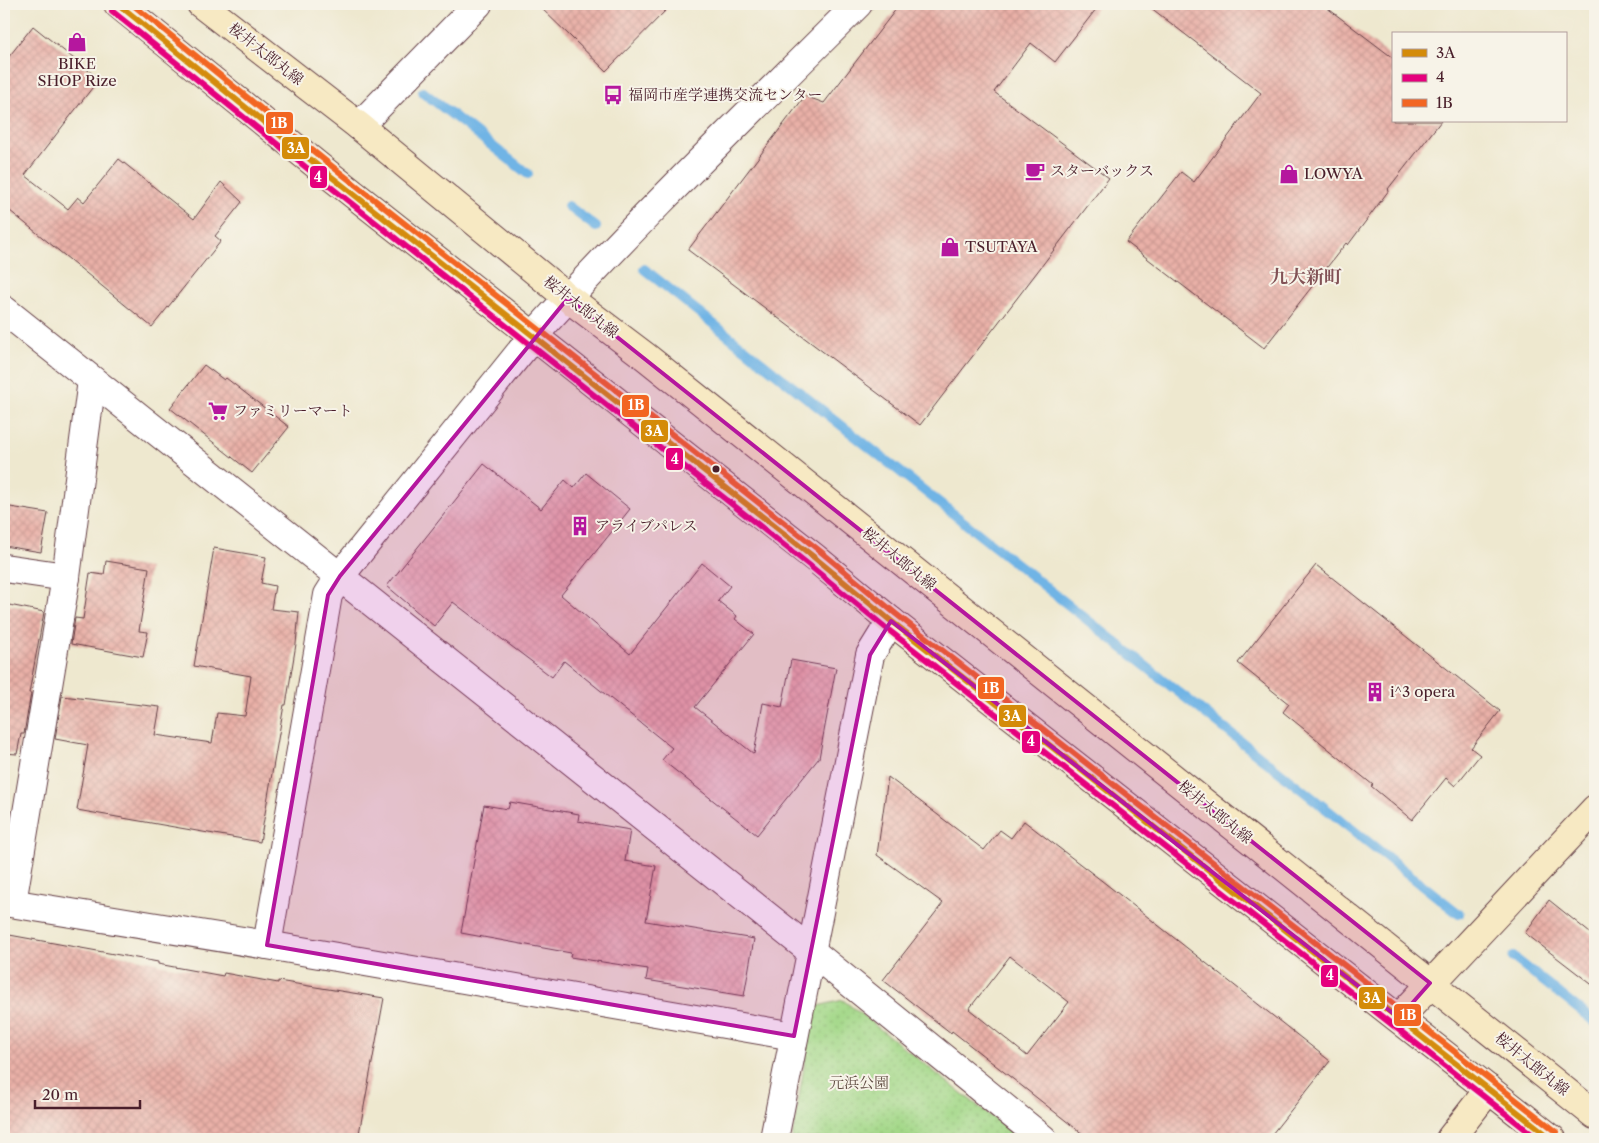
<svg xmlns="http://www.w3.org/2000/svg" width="1599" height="1143" font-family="'Libre Caslon Text','Noto Serif JP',serif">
<defs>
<pattern id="park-dots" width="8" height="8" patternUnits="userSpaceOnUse" patternTransform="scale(1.25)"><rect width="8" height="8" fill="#a3d888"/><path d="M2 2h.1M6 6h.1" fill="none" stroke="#8eb976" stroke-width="1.8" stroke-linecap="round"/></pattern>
<pattern id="building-cross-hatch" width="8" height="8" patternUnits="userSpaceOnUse" patternTransform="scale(1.25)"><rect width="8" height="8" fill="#e9b0a7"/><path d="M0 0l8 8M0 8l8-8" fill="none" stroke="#c99790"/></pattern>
</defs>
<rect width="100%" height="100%" fill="#f7f3e8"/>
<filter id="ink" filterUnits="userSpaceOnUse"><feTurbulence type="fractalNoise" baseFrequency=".02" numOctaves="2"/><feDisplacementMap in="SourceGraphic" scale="10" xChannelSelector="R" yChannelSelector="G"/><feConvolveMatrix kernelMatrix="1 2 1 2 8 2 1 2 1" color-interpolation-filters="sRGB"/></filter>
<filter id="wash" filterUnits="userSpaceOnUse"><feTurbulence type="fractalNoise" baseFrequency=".0096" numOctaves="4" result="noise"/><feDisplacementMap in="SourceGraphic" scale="20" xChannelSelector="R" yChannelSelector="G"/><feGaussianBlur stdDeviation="1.12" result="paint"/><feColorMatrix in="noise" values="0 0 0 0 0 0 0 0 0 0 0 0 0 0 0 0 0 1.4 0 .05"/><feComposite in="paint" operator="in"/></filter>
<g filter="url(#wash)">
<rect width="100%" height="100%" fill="#eee8cf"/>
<polygon fill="url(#park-dots)" stroke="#767c5a" points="843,1000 1020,1139 792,1139 814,1007"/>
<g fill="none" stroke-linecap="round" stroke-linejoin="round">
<g stroke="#6fb4e5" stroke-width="10">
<polyline points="423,92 528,174"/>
<polyline points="568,206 596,227"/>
<polyline points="644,269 1459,914"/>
<polyline points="1513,957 1595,1022"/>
</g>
</g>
<g id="blocks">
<g fill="url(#building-cross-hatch)" fill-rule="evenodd">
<polygon points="537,4 672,4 606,71"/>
<polygon points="900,4 1100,4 1055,62 1031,43 994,92 1109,178 920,425 688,250 805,96 824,103"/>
<polygon points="1146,4 1322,4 1393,58 1393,121 1441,121 1388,189 1389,190 1348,245 1346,243 1264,348 1126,242 1181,172 1194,182 1261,93"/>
<polygon points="33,26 99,79 25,175 68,209 78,197 84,202 119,159 194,219 221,182 242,202 215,236 221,241 152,327 4,206 4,63"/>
<polygon points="204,365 224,380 226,378 289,427 252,473 170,408"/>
<polygon points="484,464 541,509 565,480 574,488 586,473 630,509 561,595 630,654 702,563 730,586 718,601 737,616 735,619 754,634 695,707 754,754 763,703 782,707 791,660 836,668 819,758 757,835 662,760 672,748 564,661 552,677 453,602 434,626 387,586"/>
<polygon points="4,506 48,513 41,552 4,546"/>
<polygon points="214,548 266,557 261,583 275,586 271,609 299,612 296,644 286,705 284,705 260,842 77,810 88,745 55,739 62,696 160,707 155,735 212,743 217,713 245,716 251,676 194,666"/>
<polygon points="106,561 149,568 139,631 148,632 143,657 71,644 75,618 83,619 90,573 104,575"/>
<polygon points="1316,565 1500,711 1471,748 1480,755 1455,786 1446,778 1412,820 1371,786 1373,785 1283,712 1289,704 1238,663"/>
<polygon points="4,604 44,612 29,693 31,693 24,734 21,734 17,754 4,753"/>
<path d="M888,777L984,850L1000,830L1011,838L1024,821L1106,884L1330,1061L1268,1139H1089L952,1031L951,1033L883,980L943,903L877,855ZM1010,956L1069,1002L1027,1056L969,1009Z"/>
<polygon points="510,802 579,814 578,821 630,830 625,861 656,866 646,921 754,939 744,996 646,980 648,969 570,957 571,953 461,933 484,805 508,809"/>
<polygon points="1549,900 1595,937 1595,987 1525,933"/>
<polygon points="4,934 158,962 158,964 223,976 224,973 278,983 278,981 384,998 358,1139 4,1139"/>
</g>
</g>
</g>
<g filter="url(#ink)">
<use href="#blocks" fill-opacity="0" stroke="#633d44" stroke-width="1"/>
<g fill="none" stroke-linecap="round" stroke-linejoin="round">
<defs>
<g id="street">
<polyline points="359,126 478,4"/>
<polyline points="4,310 811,951 1043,1139"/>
<polyline points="4,568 66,577"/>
<polyline points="4,902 267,945 794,1036"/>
<polyline points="12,903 66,577 92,380"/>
<path d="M267,945L328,595L340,576L534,335C637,221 749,113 858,4"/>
<polyline points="774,1139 870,655 891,621"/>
</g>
<g id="secondary">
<polyline points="118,4 328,174 815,558 891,621 1552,1139"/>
<polyline points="201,4 359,126 568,298 646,357 1595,1115"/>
<polyline points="1399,1018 1595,809"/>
<polyline points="1450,1139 1489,1089"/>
</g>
</defs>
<use href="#street" stroke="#633d44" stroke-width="30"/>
<use href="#secondary" stroke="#633d44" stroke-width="30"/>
<use href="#street" stroke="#fff" stroke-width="28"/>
<use href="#secondary" stroke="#f7e9c3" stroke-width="28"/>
<defs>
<polyline id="bus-1" points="118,4 328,174 815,558 891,621 1552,1139"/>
<polyline id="bus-2" points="112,11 323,181 809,565 886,628 1538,1139"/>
<polyline id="bus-3" points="132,4 333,167 820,551 896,614 1557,1132"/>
</defs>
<use href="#bus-1" stroke="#f7f3e8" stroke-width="10"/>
<use href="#bus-2" stroke="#f7f3e8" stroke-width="10"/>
<use href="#bus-3" stroke="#f7f3e8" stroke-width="10"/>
<use href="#bus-1" stroke="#d48b09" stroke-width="6"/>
<use href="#bus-2" stroke="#e5007d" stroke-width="6"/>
<use href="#bus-3" stroke="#f26522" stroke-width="6"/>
</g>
</g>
<path fill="#b5179e" fill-opacity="0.2" stroke="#b5179e" stroke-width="4" stroke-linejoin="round" d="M568,298L1430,983L1399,1018L891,621L870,655L794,1036L267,945L328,595L340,576Z"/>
<defs>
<symbol id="shop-bare" viewBox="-9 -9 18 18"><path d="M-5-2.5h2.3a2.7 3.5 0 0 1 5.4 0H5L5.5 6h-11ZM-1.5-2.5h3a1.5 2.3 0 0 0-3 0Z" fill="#b5179e" stroke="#f7f3e8" stroke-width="2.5" paint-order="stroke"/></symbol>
<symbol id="bus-bare" viewBox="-9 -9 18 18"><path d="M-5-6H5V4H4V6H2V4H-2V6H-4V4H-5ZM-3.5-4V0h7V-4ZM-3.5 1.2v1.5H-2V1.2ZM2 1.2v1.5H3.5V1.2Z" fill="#b5179e" stroke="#f7f3e8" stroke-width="2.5" paint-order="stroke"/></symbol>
<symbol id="cafe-bare" viewBox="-9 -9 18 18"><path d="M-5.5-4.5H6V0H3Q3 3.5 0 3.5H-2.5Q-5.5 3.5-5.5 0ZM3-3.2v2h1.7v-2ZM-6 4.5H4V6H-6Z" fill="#b5179e" stroke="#f7f3e8" stroke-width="2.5" paint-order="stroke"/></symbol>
<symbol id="supermarket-bare" viewBox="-9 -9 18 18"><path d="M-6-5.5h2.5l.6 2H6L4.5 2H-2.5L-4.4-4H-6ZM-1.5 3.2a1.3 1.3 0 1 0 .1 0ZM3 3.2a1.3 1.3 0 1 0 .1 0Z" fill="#b5179e" stroke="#f7f3e8" stroke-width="2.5" paint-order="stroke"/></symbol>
<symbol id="building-bare" viewBox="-9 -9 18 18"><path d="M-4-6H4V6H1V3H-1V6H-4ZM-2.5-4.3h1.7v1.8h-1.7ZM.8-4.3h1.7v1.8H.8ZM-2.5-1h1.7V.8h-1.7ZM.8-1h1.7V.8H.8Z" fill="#b5179e" stroke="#f7f3e8" stroke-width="2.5" paint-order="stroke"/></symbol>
</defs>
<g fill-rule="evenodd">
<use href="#shop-bare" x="63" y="28" width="28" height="28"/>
<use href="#bus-bare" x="599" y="81" width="28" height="28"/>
<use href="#cafe-bare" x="1021" y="157" width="28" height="28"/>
<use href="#shop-bare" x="1275" y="160" width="28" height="28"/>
<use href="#shop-bare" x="936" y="233" width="28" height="28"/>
<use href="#supermarket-bare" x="204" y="397" width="28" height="28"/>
<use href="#building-bare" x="566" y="512" width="28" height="28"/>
<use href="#building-bare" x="1361" y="678" width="28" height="28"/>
</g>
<circle fill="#4a1f2b" stroke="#f7f3e8" stroke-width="2" cx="716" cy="469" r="4.5"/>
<g text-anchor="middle" stroke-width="4" stroke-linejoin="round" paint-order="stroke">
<g font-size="15" fill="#4a1f2b" stroke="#f7f3e8">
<text transform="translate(266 54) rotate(38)" y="5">桜井太郎丸線</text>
<text transform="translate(581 307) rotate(38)" y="5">桜井太郎丸線</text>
<text transform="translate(899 559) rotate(39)" y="5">桜井太郎丸線</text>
<text transform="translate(1215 812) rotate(39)" y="5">桜井太郎丸線</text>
<text transform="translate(1532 1064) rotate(39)" y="5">桜井太郎丸線</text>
</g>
<g font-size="15" fill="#4a1f2b" stroke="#f7f3e8" text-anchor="start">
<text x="77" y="69" text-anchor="middle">BIKE<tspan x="77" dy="17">SHOP Rize</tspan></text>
<text x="628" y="100">福岡市産学連携交流センター</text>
<text x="1050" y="176">スターバックス</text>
<text x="1304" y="179">LOWYA</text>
<text x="965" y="252">TSUTAYA</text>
<text x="233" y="416">ファミリーマート</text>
<text x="595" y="531">アライブパレス</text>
<text x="1390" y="697">i^3 opera</text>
</g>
<g font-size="15" fill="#604d42" stroke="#f7f3e8">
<text x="859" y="1088">元浜公園</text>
</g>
<g font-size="18" font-weight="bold" fill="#825256" stroke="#f7f3e8">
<text x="1306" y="283">九大新町</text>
</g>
</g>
<g stroke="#f7f3e8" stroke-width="2">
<rect x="265" y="111" width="29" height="24" rx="5" fill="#f26522"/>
<rect x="281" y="136" width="29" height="24" rx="5" fill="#d48b09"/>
<rect x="309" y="165" width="19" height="24" rx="5" fill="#e5007d"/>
<rect x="621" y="394" width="29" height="24" rx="5" fill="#f26522"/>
<rect x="640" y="419" width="29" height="24" rx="5" fill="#d48b09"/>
<rect x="665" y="447" width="19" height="24" rx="5" fill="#e5007d"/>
<rect x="977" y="676" width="28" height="24" rx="5" fill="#f26522"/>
<rect x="998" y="704" width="29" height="24" rx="5" fill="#d48b09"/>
<rect x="1021" y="730" width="20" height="24" rx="5" fill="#e5007d"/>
<rect x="1320" y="964" width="19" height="24" rx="5" fill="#e5007d"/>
<rect x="1358" y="986" width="28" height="24" rx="5" fill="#d48b09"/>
<rect x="1393" y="1003" width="29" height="24" rx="5" fill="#f26522"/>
</g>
<g font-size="14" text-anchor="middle" font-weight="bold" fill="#fff">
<text x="279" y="128">1B</text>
<text x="296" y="153">3A</text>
<text x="318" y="182">4</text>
<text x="636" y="410">1B</text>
<text x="654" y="436">3A</text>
<text x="675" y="464">4</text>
<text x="991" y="693">1B</text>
<text x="1012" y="721">3A</text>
<text x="1031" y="746">4</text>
<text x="1330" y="980">4</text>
<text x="1372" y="1003">3A</text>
<text x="1408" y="1020">1B</text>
</g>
<rect width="1599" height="1143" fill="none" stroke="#f7f3e8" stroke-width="20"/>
<rect x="1392" y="32" width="175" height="90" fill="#f7f3e8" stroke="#b29e9c"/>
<rect x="1402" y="49" width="25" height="8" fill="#d48b09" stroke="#b29e9c"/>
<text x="1436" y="58" font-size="15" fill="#4a1f2b">3A</text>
<rect x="1402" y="74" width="25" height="8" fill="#e5007d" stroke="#b29e9c"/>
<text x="1436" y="82" font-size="15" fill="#4a1f2b">4</text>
<rect x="1402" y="99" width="25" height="8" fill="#f26522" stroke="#b29e9c"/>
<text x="1436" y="108" font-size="15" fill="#4a1f2b">1B</text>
<path d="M35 1100v8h105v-8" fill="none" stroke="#4a1f2b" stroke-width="2.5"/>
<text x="42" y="1100" font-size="15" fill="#4a1f2b" stroke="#f7f3e8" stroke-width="4" paint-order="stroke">20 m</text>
</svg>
